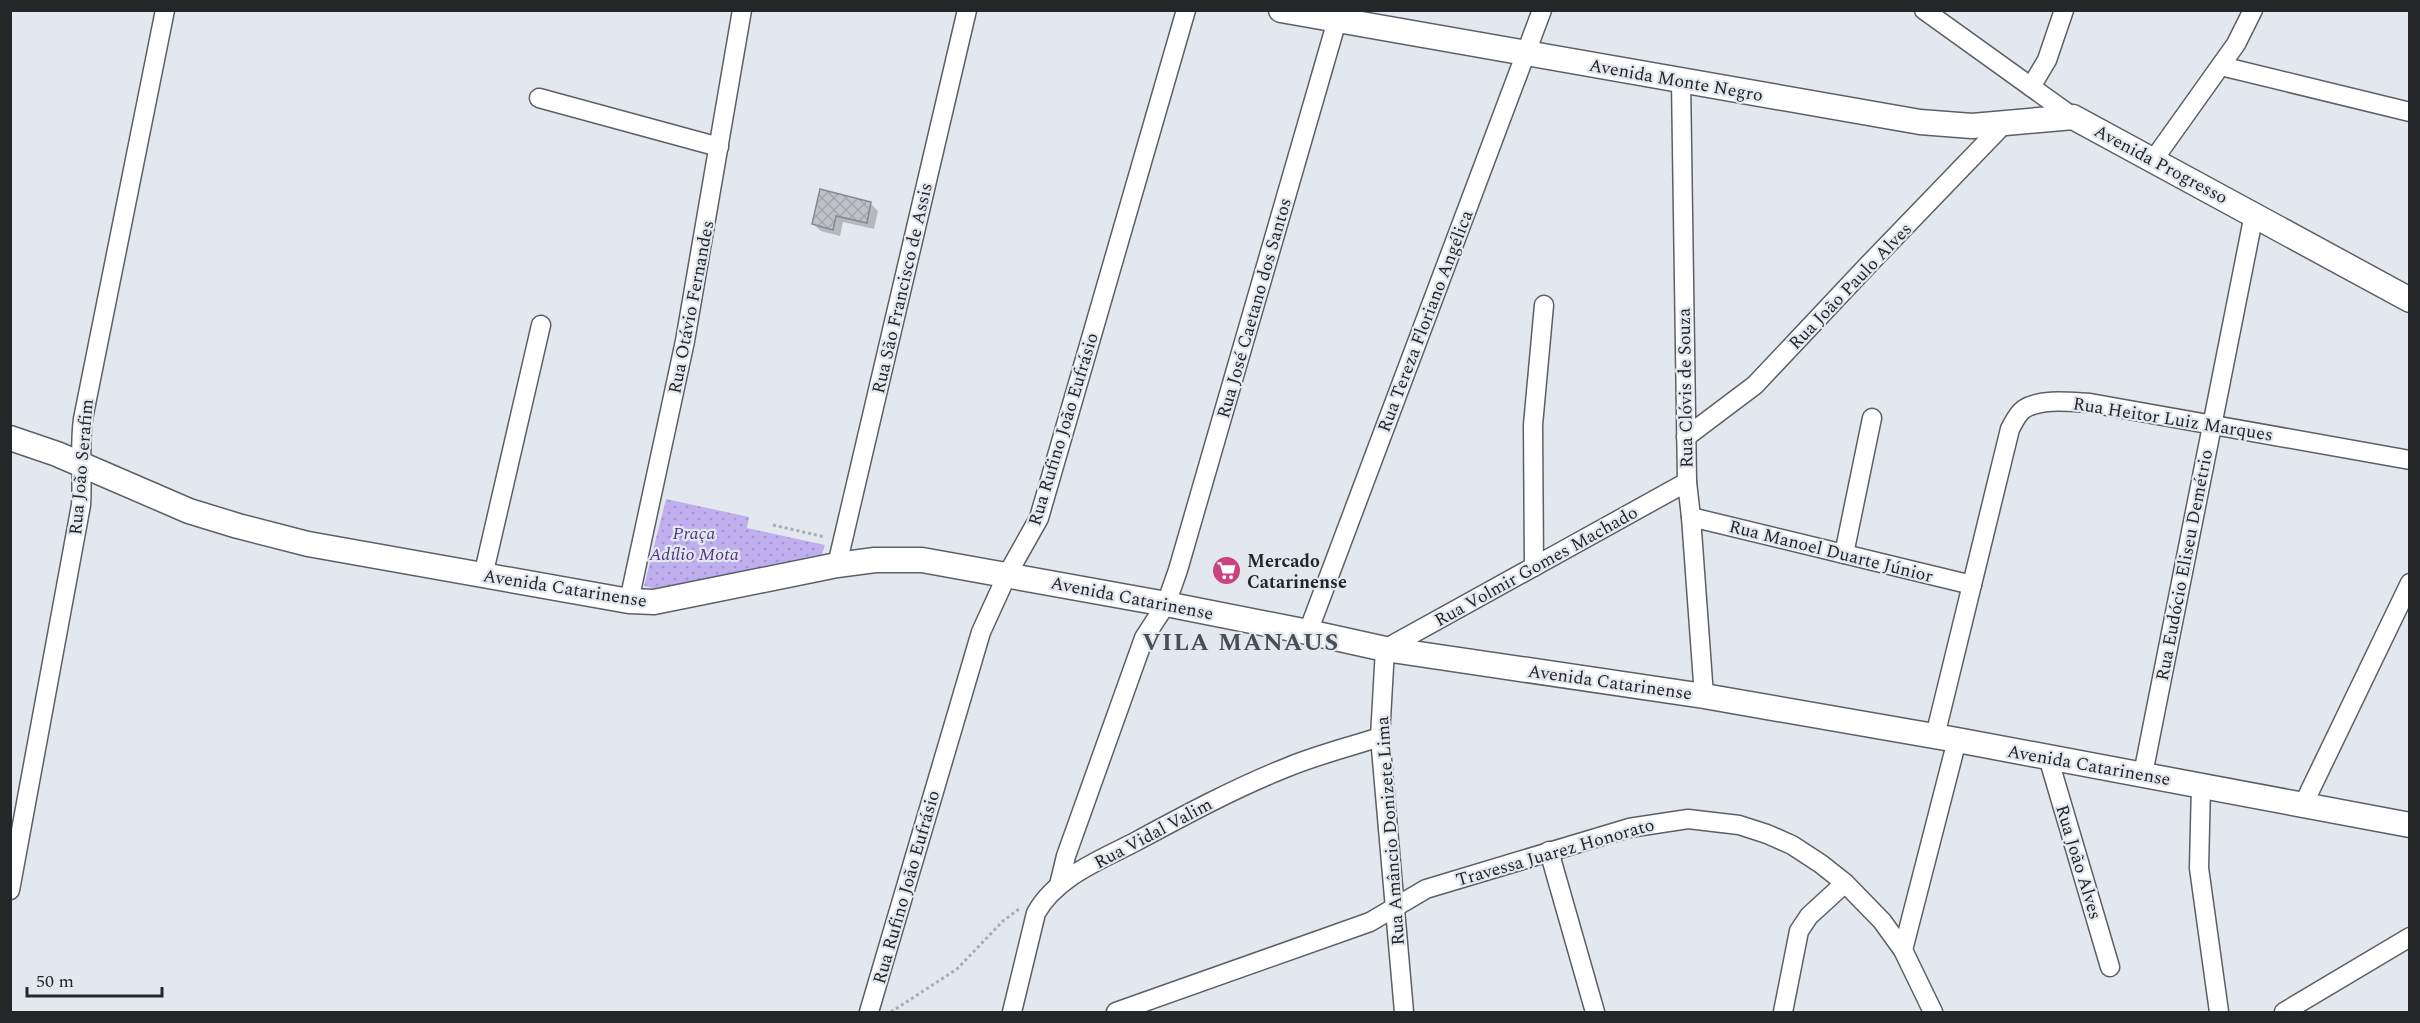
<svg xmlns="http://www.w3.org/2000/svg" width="2420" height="1023" font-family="Spectral,serif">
<defs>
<pattern id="park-dots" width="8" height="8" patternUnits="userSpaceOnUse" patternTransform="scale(1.5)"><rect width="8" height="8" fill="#bfafee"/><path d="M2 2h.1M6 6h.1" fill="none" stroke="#a496cc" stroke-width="1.8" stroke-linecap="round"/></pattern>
<pattern id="building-cross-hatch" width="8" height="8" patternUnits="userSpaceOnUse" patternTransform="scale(1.5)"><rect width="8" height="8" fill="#bfc1c8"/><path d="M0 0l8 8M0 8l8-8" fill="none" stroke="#a4a6ac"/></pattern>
</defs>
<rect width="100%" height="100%" fill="#e3e8ee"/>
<polygon fill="url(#park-dots)" points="666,499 749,517 747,528 825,545 822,554 657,589 644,586"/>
<polygon fill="#0003" points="871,204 878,211 874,229 843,222 840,236 821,231 813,224"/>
<polygon fill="url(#building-cross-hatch)" stroke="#878990" stroke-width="1.5" points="820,189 871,202 867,223 836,216 833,230 812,224"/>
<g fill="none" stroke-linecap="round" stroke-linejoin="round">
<defs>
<g id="minor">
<polyline points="1924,10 2073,117"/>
<polyline points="2221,66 2410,112"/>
<polyline points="1681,80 1687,482 1691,517 1704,696"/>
<polyline points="2031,87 2047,60 2064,10"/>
<polyline points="539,98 719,147"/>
<polyline points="2154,159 2236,44 2253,10"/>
<polyline points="1686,437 1755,385 1869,264 2004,124"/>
<polyline points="1691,517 1972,585"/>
<polyline points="1844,554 1872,418"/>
<polyline points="837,565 967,10"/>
<polyline points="1534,567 1533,425 1544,305"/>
<polyline points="483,576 541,325"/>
<polyline points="629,601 685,341 742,10"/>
<polyline points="1308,632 1542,10"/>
<path d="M1935,736L2010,429C2014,422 2017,414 2024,409C2041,398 2071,402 2090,403L2410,460"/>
<polyline points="2048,757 2110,967"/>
<polyline points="2143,774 2254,214"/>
<polyline points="2201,785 2199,868 2219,1012"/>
<polyline points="2303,805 2410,583"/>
<polyline points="1549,851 1595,1012"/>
<polyline points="1059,885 1066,856 1144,638 1166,604 1178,570 1340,10"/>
<path d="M10,890L81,505C83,476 79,448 83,419L165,10"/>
<polyline points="1903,950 1957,740"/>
<polyline points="869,1012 981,632 1007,575 1039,518 1186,10"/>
<path d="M1012,1012L1036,913C1056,877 1100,860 1135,842C1185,815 1235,788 1288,767C1317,755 1349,747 1380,737"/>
<polyline points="1116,1012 1370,922 1426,889 1629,828 1688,819 1739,825 1767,834 1792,845 1821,864 1845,883 1882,921 1903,950 1933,1012"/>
<polyline points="1404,1012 1380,737 1385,649 1687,482"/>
<polyline points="1783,1012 1799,931 1809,916 1845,883"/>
<polyline points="2284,1012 2410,937"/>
</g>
<g id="tertiary">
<polyline points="1281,10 1920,122 1972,126 2073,117 2410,300"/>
<polyline points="10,438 57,454 189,511 238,526 308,544 629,601 654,602 837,565 875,560 922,560 1166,604 1308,632 1385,649 1704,696 1957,740 2410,825"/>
</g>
</defs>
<use href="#minor" stroke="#5c6065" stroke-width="21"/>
<use href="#tertiary" stroke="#5c6065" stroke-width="27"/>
<g stroke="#a9adb2" stroke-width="3" stroke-dasharray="3 3" stroke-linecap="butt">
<polyline points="773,525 825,537"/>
<polyline points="891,1012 957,969 1003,921 1019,909"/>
</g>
<use href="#minor" stroke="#fff" stroke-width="18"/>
<use href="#tertiary" stroke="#fff" stroke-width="24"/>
</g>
<defs>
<symbol id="supermarket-disc" viewBox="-11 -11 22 22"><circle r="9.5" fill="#ca4280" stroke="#e3e8ee"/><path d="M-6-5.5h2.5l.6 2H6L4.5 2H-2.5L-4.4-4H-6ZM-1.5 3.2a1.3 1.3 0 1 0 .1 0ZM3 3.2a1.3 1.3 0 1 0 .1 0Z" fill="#fff"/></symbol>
</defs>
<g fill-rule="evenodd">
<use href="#supermarket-disc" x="1210" y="554" width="33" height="33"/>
</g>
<g text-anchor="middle" stroke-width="4.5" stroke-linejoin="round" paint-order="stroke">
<g font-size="18" fill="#242628" stroke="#e3e8ee">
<text transform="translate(1676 80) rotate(10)" y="6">Avenida Monte Negro</text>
<text transform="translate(2161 164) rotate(28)" y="6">Avenida Progresso</text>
<text transform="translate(1850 286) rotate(-46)" y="6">Rua João Paulo Alves</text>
<text transform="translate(902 288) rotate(-77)" y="6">Rua São Francisco de Assis</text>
<text transform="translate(691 307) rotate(-79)" y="6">Rua Otávio Fernandes</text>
<text transform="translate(1254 308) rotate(-74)" y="6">Rua José Caetano dos Santos</text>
<text transform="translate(1425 321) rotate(-69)" y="6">Rua Tereza Floriano Angélica</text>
<text transform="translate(1685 388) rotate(-91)" y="6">Rua Clóvis de Souza</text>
<text transform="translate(2173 419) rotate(9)" y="6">Rua Heitor Luiz Marques</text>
<text transform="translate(1063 429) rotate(-73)" y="6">Rua Rufino João Eufrásio</text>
<text transform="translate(81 467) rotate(-85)" y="6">Rua João Serafim</text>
<text transform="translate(1831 551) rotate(14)" y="6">Rua Manoel Duarte Júnior</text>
<text transform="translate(2184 565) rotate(-79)" y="6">Rua Eudócio Eliseu Demétrio</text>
<text transform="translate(1536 566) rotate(-29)" y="6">Rua Volmir Gomes Machado</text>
<text transform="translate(565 588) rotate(9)" y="6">Avenida Catarinense</text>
<text transform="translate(1132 598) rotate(11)" y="6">Avenida Catarinense</text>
<text transform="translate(1610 682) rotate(8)" y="6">Avenida Catarinense</text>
<text transform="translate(2089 765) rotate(10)" y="6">Avenida Catarinense</text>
<text transform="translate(1390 831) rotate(-94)" y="6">Rua Amâncio Donizete Lima</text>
<text transform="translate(1153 833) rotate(-28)" y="6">Rua Vidal Valim</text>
<text transform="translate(1555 852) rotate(-16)" y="6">Travessa Juarez Honorato</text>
<text transform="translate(2079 862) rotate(73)" y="6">Rua João Alves</text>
<text transform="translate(906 887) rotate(-74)" y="6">Rua Rufino João Eufrásio</text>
</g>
<g font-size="18" font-style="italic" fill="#513488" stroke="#e3e8ee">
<text x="694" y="539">Praça<tspan x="694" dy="21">Adílio Mota</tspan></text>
</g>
<g font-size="18" font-weight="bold" fill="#242628" stroke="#e3e8ee" text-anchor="start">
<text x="1247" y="567">Mercado<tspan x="1247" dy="21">Catarinense</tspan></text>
</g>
<g font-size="24" font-weight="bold" letter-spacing="1.5" fill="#4a4e53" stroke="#e3e8ee">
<text x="1241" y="650">VILA MANAUS</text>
</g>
</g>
<rect width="2420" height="1023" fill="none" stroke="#242628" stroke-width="24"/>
<path d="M27 987v9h135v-9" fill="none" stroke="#242628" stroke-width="3"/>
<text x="36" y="987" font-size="18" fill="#242628" stroke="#e3e8ee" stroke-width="4.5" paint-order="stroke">50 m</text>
</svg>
